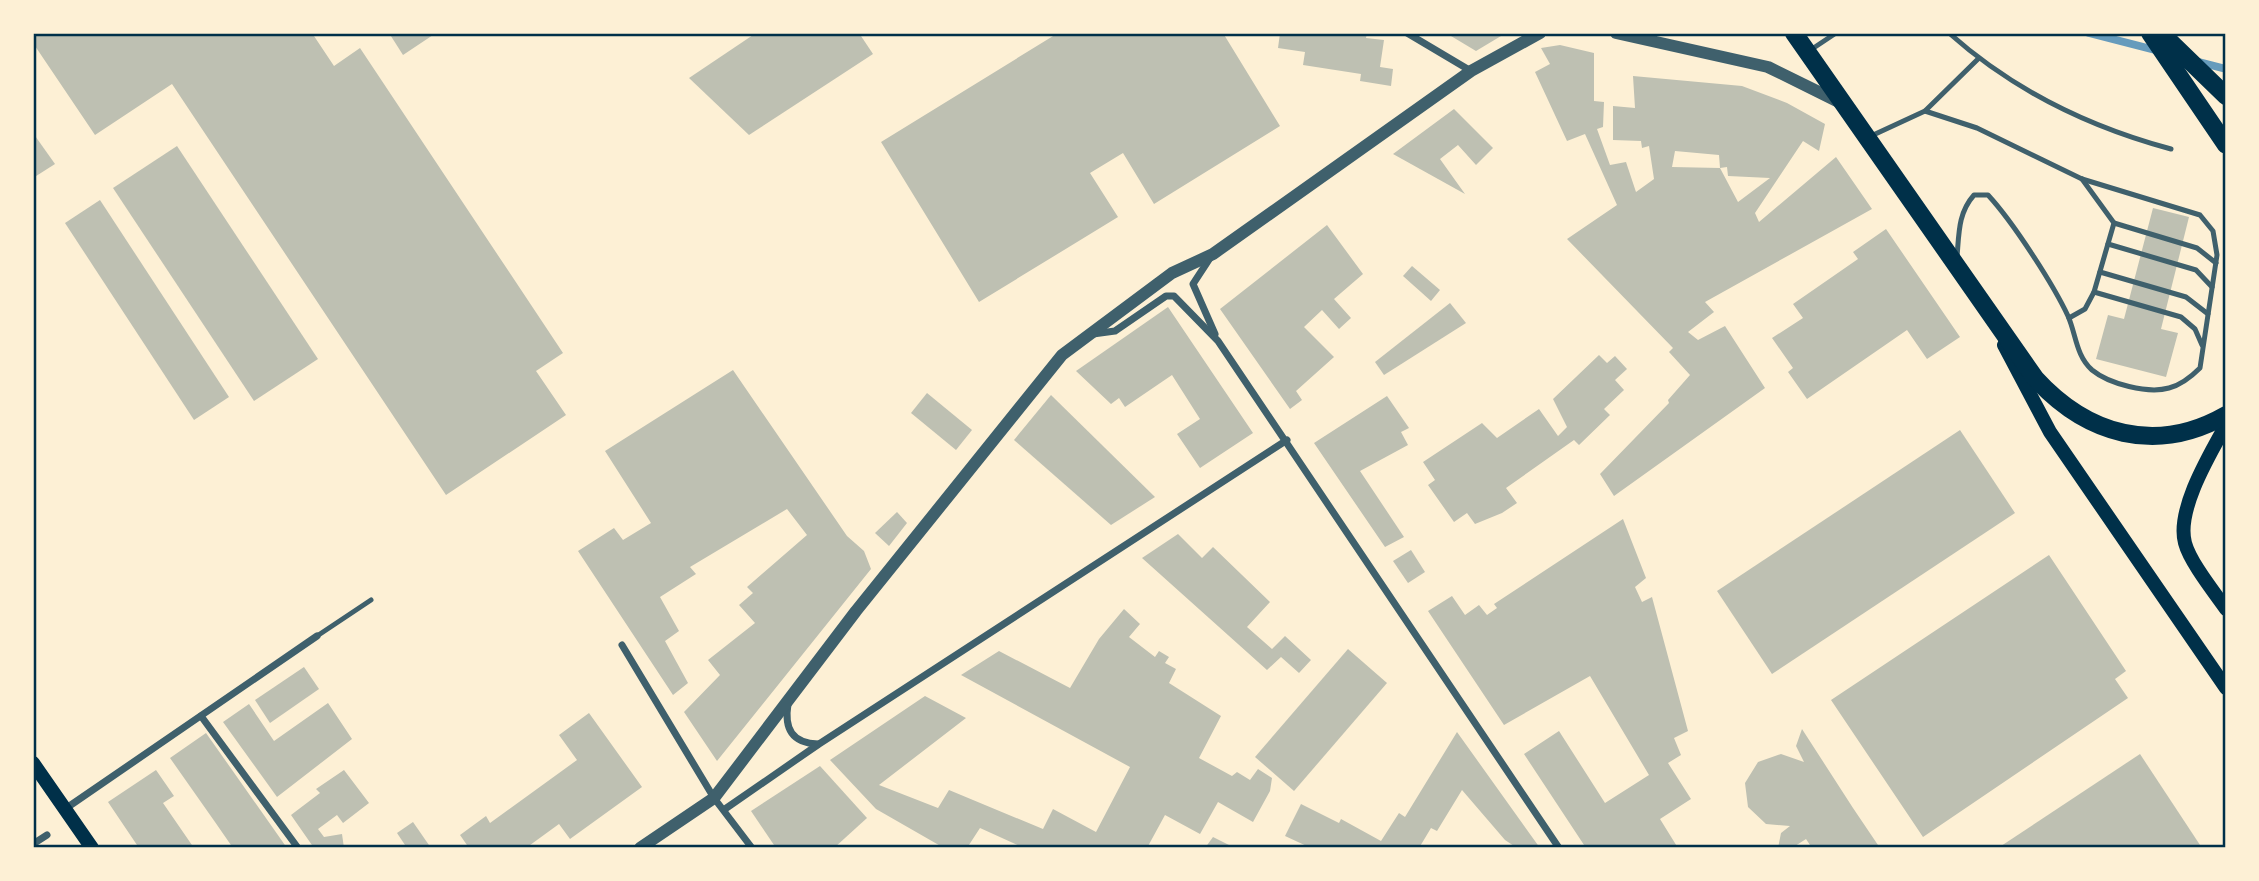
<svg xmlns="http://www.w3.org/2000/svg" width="2259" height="881" font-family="'Fira Sans',sans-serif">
<rect width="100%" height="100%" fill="#fdf0d5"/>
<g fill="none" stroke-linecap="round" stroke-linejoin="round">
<g stroke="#669bbc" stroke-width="8">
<polyline points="2089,33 2159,51"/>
<polyline points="2195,61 2226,69"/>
</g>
</g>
<g fill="#bec0b2" fill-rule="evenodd">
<polygon points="33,33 312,33 334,66 360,48 563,353 536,371 566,415 446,495 172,84 95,135 33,43"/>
<polygon points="389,33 436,33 403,55"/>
<polygon points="756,33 859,33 873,54 749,135 689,78"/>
<polygon points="1058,33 1223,33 1280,126 1154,204 1123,153 1090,173 1118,217 979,302 881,142"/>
<polygon points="1280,33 1367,33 1366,38 1384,40 1380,67 1393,69 1391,86 1360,81 1361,74 1303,65 1305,52 1278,48"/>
<polygon points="1446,33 1506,33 1476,51"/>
<path d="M1560,45L1594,53V101L1604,102L1603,127L1597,129L1610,165L1626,162L1636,192L1654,179L1649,146L1642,148L1641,141L1613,140V106L1635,108L1633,76L1742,86L1787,103L1825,124L1819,151L1803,141L1755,213L1759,222L1836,157L1872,209L1705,302L1714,312L1688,332L1698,340L1725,326L1765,388L1614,496L1600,474L1669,403L1668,400L1690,375L1669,352L1673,348L1567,239L1617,205L1585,134L1567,141L1535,72L1550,64L1541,48ZM1675,151L1719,155L1720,168L1727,167L1728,176L1770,178L1738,202L1720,168L1672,167Z"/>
<polygon points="1454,109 1493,148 1476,165 1458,145 1440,159 1465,194 1393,154"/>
<polygon points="33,133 55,164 33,178"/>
<polygon points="177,146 318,359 254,401 113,188"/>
<polygon points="100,200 229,397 194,420 65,223"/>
<polygon points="2153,208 2189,217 2161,329 2178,333 2166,377 2096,359 2108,315 2124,319"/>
<polygon points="1327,225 1363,274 1334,299 1351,318 1339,329 1322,310 1304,327 1334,357 1296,391 1302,400 1290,409 1220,309"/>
<polygon points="1886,229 1960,337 1927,359 1907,330 1807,399 1788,372 1793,368 1772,338 1803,318 1793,304 1858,259 1853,252"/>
<polygon points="1412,266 1440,290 1431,301 1403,276"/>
<polygon points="1450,303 1466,323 1384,375 1375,362"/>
<polygon points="1168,307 1253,433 1200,468 1177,434 1200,419 1172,375 1125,407 1119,398 1111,404 1076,371"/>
<polygon points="1599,355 1607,363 1615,356 1627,369 1615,380 1624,390 1604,409 1610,415 1579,445 1574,440 1506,488 1517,503 1502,513 1475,524 1467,513 1454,522 1428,485 1435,480 1423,462 1482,423 1497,438 1539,409 1558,436 1567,427 1553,399"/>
<polygon points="733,370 847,536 864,551 871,569 717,761 684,712 720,675 708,660 755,623 739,605 753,593 747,587 807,535 787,509 690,567 696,574 660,597 679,631 665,641 688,683 673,695 578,551 614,528 623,540 651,523 605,451"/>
<polygon points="927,393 972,430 956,450 911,413"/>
<polygon points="1051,395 1155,497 1111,525 1014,440"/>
<polygon points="1387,396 1409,428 1401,432 1408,445 1360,471 1404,537 1385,547 1314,443"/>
<polygon points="1960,430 2015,513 1772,674 1717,591"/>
<polygon points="897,512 907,523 889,546 875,533"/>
<polygon points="1623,519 1646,578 1635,587 1642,602 1652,597 1688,731 1674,738 1681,755 1668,763 1691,799 1660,819 1678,848 1586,848 1524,754 1559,731 1605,803 1649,775 1590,676 1504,725 1428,611 1452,596 1465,615 1479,605 1487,615 1497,608 1494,604"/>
<polygon points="1178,534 1202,558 1213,547 1270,602 1247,627 1272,649 1285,636 1311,660 1299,673 1281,657 1267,670 1142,558"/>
<polygon points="1411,550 1425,572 1408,583 1393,561"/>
<polygon points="2049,555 2126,671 2115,679 2128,698 1923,837 1831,700"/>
<polygon points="1124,609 1140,624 1129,637 1155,657 1159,651 1169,657 1165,663 1176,669 1169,683 1221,716 1199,758 1232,776 1237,772 1250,780 1258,769 1272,778 1270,791 1253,822 1218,802 1200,834 1165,815 1147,848 1024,848 980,828 967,848 944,848 876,809 830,760 925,696 966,718 879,785 938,808 949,790 1043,829 1053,809 1096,832 1130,767 961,675 999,651 1070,688 1099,639"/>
<polygon points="1348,649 1387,683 1294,791 1255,757"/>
<polygon points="304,667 319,689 270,723 255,700"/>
<polygon points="328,703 352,739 277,797 223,722 249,704 274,741"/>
<polygon points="589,713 642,787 570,839 559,824 526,848 469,848 460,835 486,816 490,823 577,760 559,735"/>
<polygon points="1802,729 1853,808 1880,848 1812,848 1806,839 1792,848 1778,848 1781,833 1790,826 1766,824 1748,807 1745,783 1758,762 1781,754 1804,762 1796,746"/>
<polygon points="1457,732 1540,848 1517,848 1505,840 1462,790 1437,831 1431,828 1419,848 1311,848 1285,836 1301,804 1339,823 1341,819 1381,841 1399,813 1405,817"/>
<polygon points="206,733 230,767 287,848 233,848 215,822 170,758"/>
<polygon points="2140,754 2202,848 1998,848"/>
<polygon points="820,766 867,818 834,848 776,848 751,811"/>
<polygon points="156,770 174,796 163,803 194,848 139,848 108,802"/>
<polygon points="344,770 369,803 343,823 337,815 318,829 324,837 342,834 344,848 314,848 291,815 320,793 316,789"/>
<polygon points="413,822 431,848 407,848 397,833"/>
<polygon points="1213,837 1235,848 1205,848"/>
</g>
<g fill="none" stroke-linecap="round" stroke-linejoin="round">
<g stroke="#3f606c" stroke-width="5">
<path d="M1949,33C2013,90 2089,127 2171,149"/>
<polyline points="1809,51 1836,33"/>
<path d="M1925,111L1977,128L2082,179L2200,215L2213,231L2217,255L2200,368C2191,377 2181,385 2169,388C2148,394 2109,384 2092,370C2076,356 2076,334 2068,316C2053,284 2013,222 1988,195H1974C1958,213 1959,234 1957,257"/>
<polyline points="1871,136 1925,111 1978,59"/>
<polyline points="2114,223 2197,248 2216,263"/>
<polyline points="2108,244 2196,270 2212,287"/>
<polyline points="2100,272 2186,297 2208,314"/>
<polyline points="2094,292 2181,317 2195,329 2202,345"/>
<polyline points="2069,318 2085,309 2094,292 2114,223 2082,179"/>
<polyline points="317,636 371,600"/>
</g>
<g stroke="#3f606c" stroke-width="7">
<polyline points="1407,33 1471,71"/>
<polyline points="1210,258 1193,284 1215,334"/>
<polyline points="1093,334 1115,331 1166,296 1174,296 1218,341 1559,848"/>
<polyline points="622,645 714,798 752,848"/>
<path d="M788,704C784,729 792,743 818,744"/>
<polyline points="201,716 298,848"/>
<polyline points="65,809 317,636"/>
<polyline points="725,809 819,744 1287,440"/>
<polyline points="33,844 47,835"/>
</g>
<g stroke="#3f606c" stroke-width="12">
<polyline points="1616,33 1768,67 1841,103"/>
<polyline points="640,848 714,798 856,611 1062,355 1172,273 1213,254 1471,71 1540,33"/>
</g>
<g stroke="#003049" stroke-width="14">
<polyline points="2004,345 2050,432 2226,688"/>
<path d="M2226,425C2210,454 2176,510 2185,543C2190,562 2214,592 2226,609"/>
<polyline points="33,763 92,848"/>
</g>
<g stroke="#003049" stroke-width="18">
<path d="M1794,33L2035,378C2087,435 2156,455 2226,415"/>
<polyline points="2150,33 2226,145"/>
<polyline points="2161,33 2226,96"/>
</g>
</g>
<rect width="2259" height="881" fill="none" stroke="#fdf0d5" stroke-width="70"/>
<rect x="35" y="35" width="2189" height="811" fill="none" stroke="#003049" stroke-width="2.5"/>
</svg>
